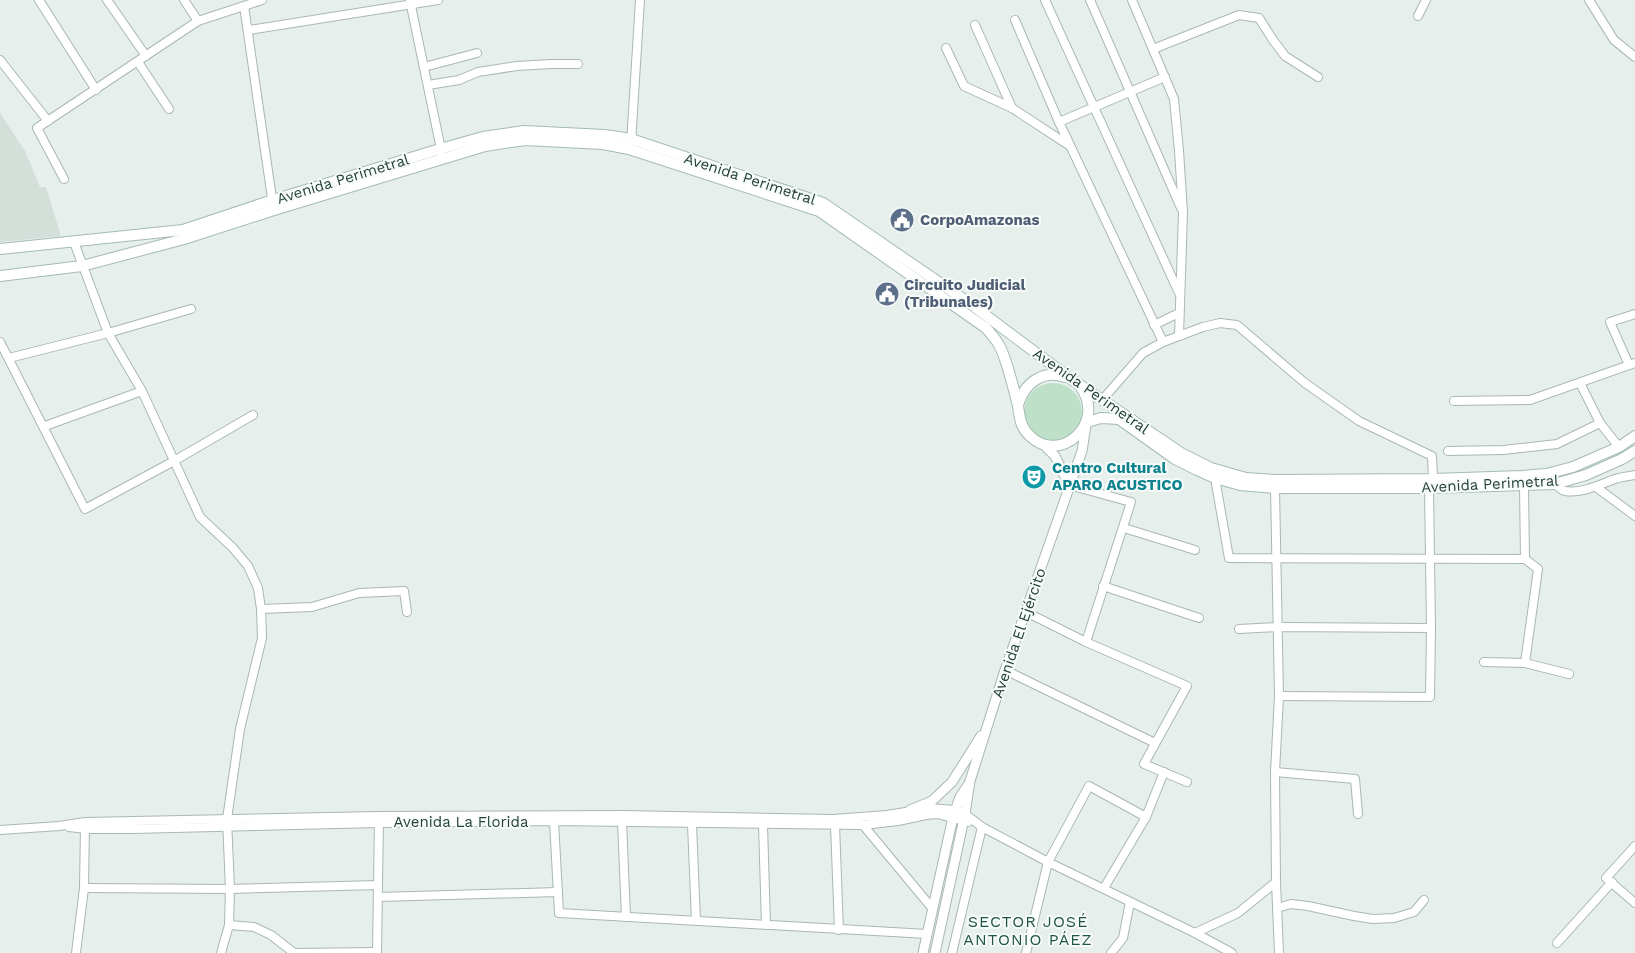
<svg xmlns="http://www.w3.org/2000/svg" width="1635" height="953" font-family="'Work Sans',sans-serif">
<rect width="100%" height="100%" fill="#e6efeb"/>
<polygon fill="#d4dfda" points="0,113 25,151 40,187 46,187 61,236 0,242"/>
<circle fill="#bfe0c8" cx="1053" cy="412" r="29"/>
<g fill="none" stroke-linecap="round" stroke-linejoin="round">
<defs>
<g id="minor">
<polyline points="39,0 96,90"/>
<polyline points="107,0 146,56"/>
<polyline points="184,0 198,21"/>
<polyline points="1045,0 1179,293"/>
<polyline points="1090,0 1181,208"/>
<polyline points="1132,0 1174,99 1179,151 1183,212 1179,336"/>
<polyline points="1589,0 1614,40 1635,57"/>
<polyline points="410,1 442,154"/>
<polyline points="244,6 273,205"/>
<polyline points="1418,16 1426,0"/>
<polyline points="1015,20 1059,122 1163,342"/>
<polyline points="975,25 1012,108"/>
<polyline points="249,30 438,0"/>
<polyline points="946,48 964,86 1012,108 1070,146"/>
<polyline points="1153,49 1239,15 1259,18 1273,40 1285,56 1318,77"/>
<polyline points="0,60 48,121"/>
<polyline points="138,62 169,109"/>
<polyline points="424,67 477,53"/>
<polyline points="428,85 459,80 478,72 517,66 551,64 578,64"/>
<polyline points="1059,122 1165,77"/>
<polyline points="631,143 640,0"/>
<polyline points="64,179 37,128 198,21 262,0"/>
<polyline points="74,242 108,333 142,391 200,517 233,548 248,566 258,588 261,609 262,638 240,729 227,819 230,889 229,925 221,953"/>
<polyline points="1154,325 1179,313"/>
<polyline points="0,342 85,509 174,461 253,415"/>
<polyline points="9,358 108,333 191,309"/>
<polyline points="1629,365 1610,322 1635,314"/>
<polyline points="1580,383 1600,423 1619,447"/>
<polyline points="1103,399 1143,353 1163,342 1203,327 1220,323 1237,325 1305,383 1359,421 1432,456 1433,479"/>
<polyline points="1454,401 1530,400 1635,363"/>
<polyline points="45,426 142,391"/>
<polyline points="1448,451 1503,450 1557,444 1600,423"/>
<polyline points="1215,478 1229,558 1525,559 1538,569 1525,663 1569,674"/>
<path d="M1553,481C1556,485 1560,490 1565,491C1582,494 1601,484 1615,479C1622,477 1629,476 1635,475"/>
<polyline points="1069,485 1131,502 1086,642"/>
<polyline points="1524,486 1525,559"/>
<polyline points="1596,487 1635,516"/>
<polyline points="1275,488 1279,696 1275,772 1276,882 1279,953"/>
<polyline points="1124,528 1195,550"/>
<polyline points="1103,586 1199,618"/>
<polyline points="261,609 312,607 359,593 404,591 407,612"/>
<polyline points="1026,612 1086,642 1187,686 1144,764 1187,782"/>
<polyline points="1239,629 1279,627 1431,628"/>
<polyline points="1484,662 1525,663"/>
<polyline points="1005,670 1155,743"/>
<polyline points="1279,696 1430,697 1431,628 1429,488"/>
<polyline points="1275,772 1355,779 1358,814"/>
<polyline points="554,821 559,913 927,934"/>
<polyline points="622,821 626,917"/>
<polyline points="692,824 696,921"/>
<polyline points="763,825 766,925"/>
<polyline points="835,825 839,930"/>
<polyline points="863,825 932,908"/>
<polyline points="69,827 86,829 133,829 379,823 554,821 863,825 898,821 926,815 937,814 968,822"/>
<polyline points="0,830 59,826 85,822 379,816 623,815 833,819 887,815 930,808 942,809 955,810 965,814 982,827 1048,862 1195,933 1232,953"/>
<polyline points="1635,846 1606,878 1635,903"/>
<polyline points="84,888 230,889 378,885"/>
<polyline points="1104,888 1146,817 1164,772"/>
<polyline points="378,897 558,892"/>
<polyline points="1277,908 1291,904 1308,906 1354,916 1373,919 1394,918 1414,912 1424,900"/>
<polyline points="229,925 254,927 271,935 294,953 377,952"/>
<polyline points="1195,933 1238,913 1276,882"/>
<polyline points="1557,943 1612,882"/>
<polyline points="76,953 84,888 85,825"/>
<polyline points="377,953 379,818"/>
<polyline points="952,953 982,827"/>
<polyline points="1026,953 1048,862 1089,786 1146,817"/>
<polyline points="1111,953 1123,938 1130,902"/>
</g>
<g id="tertiary">
<polyline points="1043,444 1055,456 1069,485"/>
<polyline points="910,810 932,801 952,782 981,736"/>
<polyline points="923,953 953,817 960,797 968,785"/>
<polyline points="935,953 965,814 970,781 1005,670 1082,451 1086,425"/>
</g>
<g id="secondary">
<polyline points="0,249 183,230 273,200 440,149 483,137 524,131 605,135 631,139 823,203 972,305 1071,379 1181,453 1211,468 1246,478 1275,480 1433,479 1522,476 1546,474 1573,467 1619,447 1635,436"/>
<path d="M0,276L82,266L184,239L274,210L485,146L525,140L603,144L629,149L819,211L986,328C991,334 997,340 1000,347C1006,358 1015,393 1018,406C1020,418 1020,427 1030,436C1059,465 1108,424 1080,386"/>
<path d="M1018,405C1024,384 1042,369 1065,377"/>
<polyline points="1087,422 1101,418 1119,419 1175,459 1197,470 1215,478 1240,485 1275,488 1429,488 1555,484 1586,475 1622,459 1635,451"/>
</g>
</defs>
<use href="#minor" stroke="#a8b8b2" stroke-width="10"/>
<use href="#tertiary" stroke="#a8b8b2" stroke-width="11"/>
<use href="#secondary" stroke="#a4bbb3" stroke-width="12"/>
<use href="#minor" stroke="#fff" stroke-width="8"/>
<use href="#tertiary" stroke="#fff" stroke-width="9"/>
<use href="#secondary" stroke="#fff" stroke-width="10"/>
</g>
<defs>
<symbol id="civic-disc" viewBox="-11 -11 22 22"><circle r="9.5" fill="#5c6f8a" stroke="#f7fbf9"/><path d="M-.6-6.5H3V-4.5H.6V-3L4-1V1h2V6H-6V1h2V-1L-.6-3ZM-1.2 2.5V6h2.4V2.5Z" fill="#fff"/></symbol>
<symbol id="theatre-disc" viewBox="-11 -11 22 22"><circle r="9.5" fill="#0f9aa8" stroke="#f7fbf9"/><path d="M-5-5.5Q0-4 5-5.5V0Q5 5 0 6Q-5 5-5 0ZM-3.3-2.5H-1v1.5H-3.3ZM1-2.5H3.3v1.5H1ZM-2.8 1Q0 5.5 2.8 1Z" fill="#fff"/></symbol>
</defs>
<g fill-rule="evenodd">
<use href="#civic-disc" x="888" y="206" width="28" height="28"/>
<use href="#civic-disc" x="873" y="280" width="28" height="28"/>
<use href="#theatre-disc" x="1020" y="463" width="28" height="28"/>
</g>
<g text-anchor="middle" stroke-width="4" stroke-linejoin="round" paint-order="stroke">
<g font-size="15" fill="#24423a" stroke="#f7fbf9">
<text transform="translate(343 179) rotate(-17)" y="5">Avenida Perimetral</text>
<text transform="translate(750 179) rotate(18)" y="5">Avenida Perimetral</text>
<text transform="translate(1091 391) rotate(35)" y="5">Avenida Perimetral</text>
<text transform="translate(1490 484) rotate(-3)" y="5">Avenida Perimetral</text>
<text transform="translate(1019 633) rotate(-71)" y="5">Avenida El Ejército</text>
<text x="461" y="827">Avenida La Florida</text>
</g>
<g font-size="15" font-weight="bold" fill="#4e5e75" stroke="#f7fbf9" text-anchor="start">
<text x="920" y="225">CorpoAmazonas</text>
<text x="904" y="290">Circuito Judicial<tspan x="904" dy="17">(Tribunales)</tspan></text>
</g>
<g font-size="15" font-weight="bold" fill="#0d838f" stroke="#f7fbf9" text-anchor="start">
<text x="1052" y="473">Centro Cultural<tspan x="1052" dy="17">APARO ACUSTICO</tspan></text>
</g>
<g font-size="16" letter-spacing="1" fill="#1f5548" stroke="#f7fbf9">
<text x="1028" y="927">SECTOR JOSÉ<tspan x="1028" dy="18">ANTONIO PÁEZ</tspan></text>
</g>
</g>
</svg>
